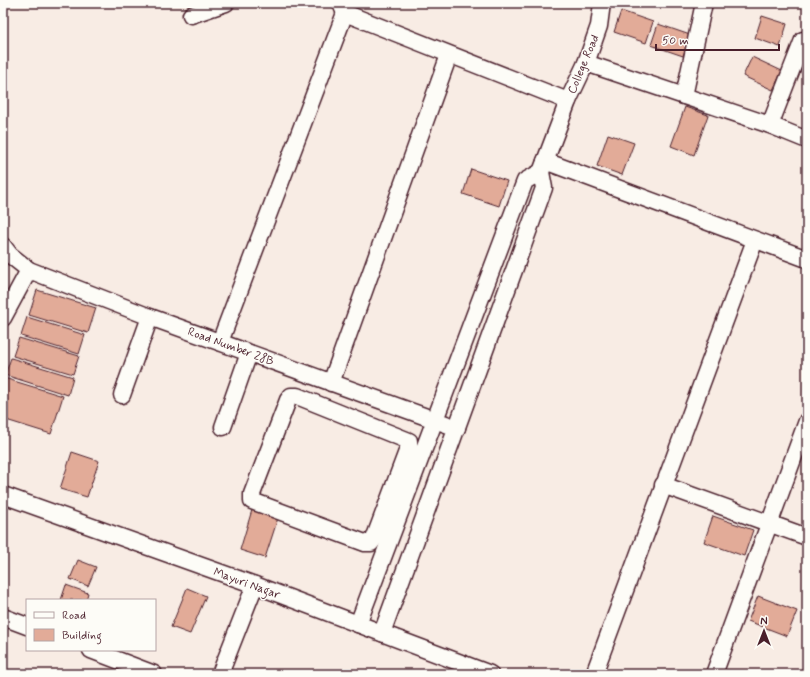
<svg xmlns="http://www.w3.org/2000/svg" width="810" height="677" font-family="Mynerve,sans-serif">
<rect width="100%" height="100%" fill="#f8ece4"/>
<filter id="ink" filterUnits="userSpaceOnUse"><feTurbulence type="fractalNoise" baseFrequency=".025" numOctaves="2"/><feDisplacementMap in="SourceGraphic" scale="8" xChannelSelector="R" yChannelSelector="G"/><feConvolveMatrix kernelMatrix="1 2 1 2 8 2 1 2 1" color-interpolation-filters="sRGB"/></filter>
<g filter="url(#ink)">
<g fill="#e2ab98" stroke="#4a1f2b">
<polygon points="621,11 653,22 646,43 614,32"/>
<polygon points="762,16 787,24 780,47 755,38"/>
<polygon points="658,24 690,35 683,56 651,45"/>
<polygon points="752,57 782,71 773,90 743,76"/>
<polygon points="685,107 708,115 694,155 671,146"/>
<polygon points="608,134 634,143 622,175 597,166"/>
<polygon points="471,169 507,181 499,206 463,194"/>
<polygon points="37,290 96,308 88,333 29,315"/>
<polygon points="27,317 85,335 79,354 21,336"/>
<polygon points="19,338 79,356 73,374 13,356"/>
<polygon points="11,358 73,377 68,395 5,375"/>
<polygon points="4,378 63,396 51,434 3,419"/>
<polygon points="72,452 99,461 87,497 60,489"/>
<polygon points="252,510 278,518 265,558 240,550"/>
<polygon points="713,516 753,530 744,556 704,542"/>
<polygon points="78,560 96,567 88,586 70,579"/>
<polygon points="66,585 88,593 86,600 61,600"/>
<polygon points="187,588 206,596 190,634 171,627"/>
<polygon points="758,596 797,611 787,636 748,621"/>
</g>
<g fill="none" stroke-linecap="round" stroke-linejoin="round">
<defs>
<g id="minor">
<polyline points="341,4 345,13 568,101"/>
<polyline points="191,15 226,3"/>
<polyline points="586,63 770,125 807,140"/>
<polyline points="684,96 704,3"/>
<polyline points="770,125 803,40"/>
<polyline points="545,161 807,259"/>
<polyline points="3,246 10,255 29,270 150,317 457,428"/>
<polyline points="3,318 29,270"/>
<polyline points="220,342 345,13"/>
<polyline points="331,383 449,55"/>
<polyline points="122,395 150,317"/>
<polygon points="291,396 297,396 409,441 409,446 374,539 371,543 365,543 252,501 252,494 288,400"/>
<polyline points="223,427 249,353"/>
<polyline points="663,485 807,537"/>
<polyline points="3,495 255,585 490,674"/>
<polyline points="3,617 27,626"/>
<polyline points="358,624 525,181 541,172"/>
<polyline points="382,633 544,188 541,172 568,101 586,63 599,26 602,3"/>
<polyline points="91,650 154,674"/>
<polyline points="220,674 255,585"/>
<polyline points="594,674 755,240"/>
<polyline points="714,674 807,421"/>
</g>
</defs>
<use href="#minor" stroke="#4a1f2b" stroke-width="19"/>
<use href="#minor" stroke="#fdfcf7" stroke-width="16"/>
</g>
</g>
<g text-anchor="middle" stroke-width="3" stroke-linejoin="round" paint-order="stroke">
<g font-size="12" fill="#4a1f2b" stroke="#fdfcf7">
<text transform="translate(583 64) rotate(-67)" y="4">College Road</text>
<text transform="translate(231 346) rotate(20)" y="4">Road Number 28B</text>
<text transform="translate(247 583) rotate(20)" y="4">Mayuri Nagar</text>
</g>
</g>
<rect width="810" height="677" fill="none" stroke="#fdfcf7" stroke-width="16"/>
<rect x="8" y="8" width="794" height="661" fill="none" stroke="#4a1f2b" stroke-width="1.5" filter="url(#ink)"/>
<rect x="26" y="599" width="130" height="52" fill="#fdfcf7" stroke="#b5a4a5"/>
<rect x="34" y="612" width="20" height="6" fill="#fdfcf7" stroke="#b5a4a5"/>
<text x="62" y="619" font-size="12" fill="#4a1f2b">Road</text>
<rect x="34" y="629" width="20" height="12" fill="#e2ab98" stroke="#b5a4a5"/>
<text x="62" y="639" font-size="12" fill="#4a1f2b">Building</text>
<g transform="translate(764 631)" stroke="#fdfcf7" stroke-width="3" paint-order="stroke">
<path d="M0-3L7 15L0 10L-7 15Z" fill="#4a1f2b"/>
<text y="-6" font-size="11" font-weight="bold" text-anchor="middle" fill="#4a1f2b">N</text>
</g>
<path d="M656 44v6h123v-6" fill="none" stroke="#4a1f2b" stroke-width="2"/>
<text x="662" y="44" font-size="12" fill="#4a1f2b" stroke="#fdfcf7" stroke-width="3" paint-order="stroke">50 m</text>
</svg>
